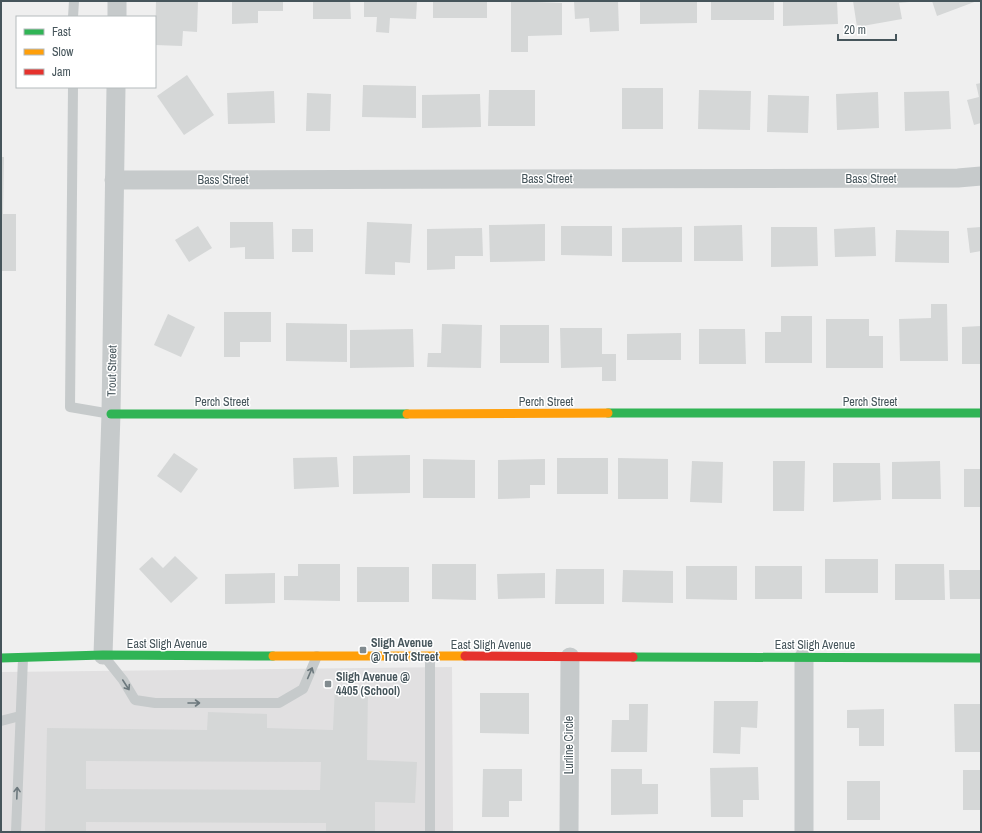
<svg xmlns="http://www.w3.org/2000/svg" width="982" height="833" font-family="'Archivo Narrow',sans-serif">
<rect width="100%" height="100%" fill="#efefef"/>
<polygon fill="#e1e0e1" points="452,667 453,832 1,832 1,672"/>
<g fill="#d5d7d7" fill-rule="evenodd">
<polygon points="156,1 198,1 197,32 183,31 182,46 155,45"/>
<polygon points="232,1 283,1 283,11 258,11 258,23 232,24"/>
<polygon points="313,1 350,1 351,19 313,19"/>
<polygon points="364,1 417,1 416,19 390,18 389,33 376,32 377,17 364,17"/>
<rect x="433" y="1" width="54" height="17"/>
<polygon points="511,1 562,3 562,35 528,36 528,52 511,52"/>
<polygon points="574,1 618,1 619,31 590,32 589,18 575,19"/>
<polygon points="640,1 697,1 697,23 640,24"/>
<rect x="711" y="1" width="63" height="19"/>
<polygon points="783,1 837,1 838,24 783,26"/>
<polygon points="853,1 909,1 909,2 899,3 902,19 857,27"/>
<polygon points="932,1 977,1 937,16"/>
<polygon points="187,75 214,115 184,135 157,96"/>
<polygon points="981,83 981,123 974,125 967,100 979,97 976,84"/>
<polygon points="363,85 416,86 416,118 362,117"/>
<rect x="622" y="88" width="41" height="41"/>
<polygon points="489,90 535,90 535,126 488,126"/>
<polygon points="699,90 751,91 750,130 698,129"/>
<polygon points="274,91 275,123 228,124 227,93"/>
<polygon points="949,91 951,129 905,131 904,92"/>
<polygon points="878,92 879,128 837,130 836,94"/>
<polygon points="307,93 331,94 330,131 306,131"/>
<polygon points="480,94 481,127 422,128 422,95"/>
<polygon points="768,95 809,96 808,133 767,132"/>
<polygon points="1,157 4,157 3,214 16,214 16,271 1,271"/>
<polygon points="230,222 273,222 274,259 245,259 245,247 230,248"/>
<polygon points="367,222 412,224 410,263 395,262 395,275 365,274"/>
<polygon points="545,224 545,261 490,262 489,225"/>
<polygon points="742,225 743,261 694,261 694,226"/>
<polygon points="198,226 212,248 189,262 175,240"/>
<polygon points="561,226 612,226 612,256 561,255"/>
<polygon points="682,227 682,262 622,262 622,228"/>
<polygon points="771,227 817,227 818,266 771,267"/>
<polygon points="875,227 876,256 835,257 834,229"/>
<polygon points="981,227 981,251 970,253 967,228"/>
<polygon points="482,228 483,256 455,256 455,269 427,270 427,229"/>
<rect x="292" y="229" width="21" height="23"/>
<polygon points="896,230 949,231 949,263 895,262"/>
<polygon points="931,304 947,304 948,361 900,361 899,319 931,318"/>
<polygon points="224,312 271,312 271,342 240,342 240,357 224,357"/>
<polygon points="168,314 195,327 181,357 154,345"/>
<polygon points="781,316 812,316 812,363 765,363 765,332 781,332"/>
<polygon points="826,319 869,319 869,336 883,336 883,368 826,368"/>
<polygon points="286,323 347,324 347,362 286,361"/>
<polygon points="442,324 482,325 481,368 427,367 428,353 441,353"/>
<rect x="500" y="325" width="49" height="38"/>
<polygon points="981,326 981,364 962,364 962,327"/>
<polygon points="560,328 602,328 602,354 616,354 616,381 602,381 602,367 561,368"/>
<polygon points="413,329 414,367 350,368 350,330"/>
<polygon points="699,329 745,329 746,364 699,364"/>
<polygon points="681,333 681,360 627,360 627,334"/>
<polygon points="174,453 198,469 181,493 157,476"/>
<polygon points="410,455 410,493 353,494 353,456"/>
<polygon points="337,457 339,487 294,489 293,458"/>
<rect x="557" y="458" width="51" height="36"/>
<polygon points="618,458 668,459 668,499 618,499"/>
<polygon points="423,459 475,460 475,498 423,498"/>
<polygon points="545,459 545,485 530,485 530,498 498,499 498,460"/>
<polygon points="692,461 723,462 722,503 690,502"/>
<polygon points="773,461 805,461 804,511 773,511"/>
<polygon points="940,461 941,499 892,499 892,462"/>
<polygon points="833,463 880,463 881,500 833,502"/>
<rect x="964" y="469" width="17" height="38"/>
<polygon points="175,556 198,578 171,603 139,569 152,557 163,568"/>
<rect x="825" y="559" width="53" height="34"/>
<polygon points="298,564 340,564 340,601 284,600 284,576 298,576"/>
<polygon points="432,564 476,564 476,600 432,599"/>
<polygon points="895,564 944,564 945,600 895,600"/>
<polygon points="686,566 737,566 737,600 686,599"/>
<rect x="755" y="566" width="47" height="33"/>
<rect x="357" y="567" width="52" height="35"/>
<polygon points="556,569 604,569 604,604 555,604"/>
<polygon points="623,570 673,571 673,603 622,602"/>
<polygon points="949,570 981,570 981,599 950,599"/>
<polygon points="275,573 275,603 225,604 225,574"/>
<polygon points="545,573 545,598 498,599 497,574"/>
<path d="M335,687L368,689L367,760L417,762L415,803L375,802V832H326V823L86,822V832H45L47,728L207,730L208,712L267,714V728L333,730ZM86,761L321,762L320,790L86,789Z"/>
<polygon points="480,693 529,693 529,734 480,733"/>
<polygon points="714,701 758,701 757,728 741,727 740,754 713,753"/>
<polygon points="629,704 648,704 647,752 611,752 612,720 629,720"/>
<polygon points="954,704 981,704 981,752 955,752"/>
<polygon points="884,709 884,746 859,746 859,728 847,728 847,710"/>
<polygon points="758,767 759,800 743,800 743,817 711,817 710,768"/>
<polygon points="483,769 522,769 522,801 509,801 509,817 482,817"/>
<polygon points="611,769 642,769 642,784 658,784 658,814 611,815"/>
<rect x="963" y="770" width="18" height="40"/>
<rect x="847" y="781" width="33" height="39"/>
</g>
<g fill="none" stroke-linecap="round" stroke-linejoin="round">
<g stroke="#c6cacb" stroke-width="10">
<polyline points="73,17 74,1"/>
<polyline points="73,87 70,407 111,414"/>
<polyline points="103,655 123,680 135,700 155,703 279,703 303,689 317,656"/>
<polyline points="430,657 430,832"/>
<polyline points="1,721 20,716"/>
<polyline points="16,832 23,658"/>
</g>
<g stroke="#c6cacb" stroke-width="19">
<polyline points="117,17 117,1"/>
<polyline points="114,180 958,178 981,176"/>
<polyline points="103,655 111,414 116,87"/>
<polyline points="569,832 570,657"/>
<polyline points="804,832 804,657"/>
</g>
<g stroke="#30b455" stroke-width="9">
<polyline points="608,413 981,413"/>
<polyline points="111,414 407,414"/>
<polyline points="633,657 981,658"/>
<polyline points="1,658 103,655 273,656"/>
</g>
<g stroke="#ff9f0a" stroke-width="9">
<polyline points="407,414 608,413"/>
<polyline points="273,656 465,656"/>
</g>
<polyline stroke="#e5322d" stroke-width="9" points="465,656 633,657"/>
</g>
<defs><path id="oneway-shaft" d="M-6 0H5M1.5-3L5.5 0L1.5 3" fill="none" stroke-width="1.6" stroke-linecap="round" stroke-linejoin="round"/></defs>
<g stroke="#6c787d">
<use href="#oneway-shaft" transform="translate(310 673) rotate(-67)"/>
<use href="#oneway-shaft" transform="translate(126 685) rotate(57)"/>
<use href="#oneway-shaft" transform="translate(194 703)"/>
<use href="#oneway-shaft" transform="translate(17 793) rotate(-88)"/>
</g>
<g fill="#818b8f" stroke="#fff" stroke-width="1.5">
<rect x="359" y="646" width="8" height="8" rx="2"/>
<rect x="324" y="680" width="8" height="8" rx="2"/>
</g>
<g text-anchor="middle" stroke-width="3" stroke-linejoin="round" paint-order="stroke">
<g font-size="12" fill="#46555b" stroke="#fff">
<text x="547" y="183">Bass Street</text>
<text x="871" y="183">Bass Street</text>
<text x="223" y="184">Bass Street</text>
<text transform="translate(112 371) rotate(-89)" y="4">Trout Street</text>
<text x="222" y="406">Perch Street</text>
<text x="546" y="406">Perch Street</text>
<text x="870" y="406">Perch Street</text>
<text x="167" y="648">East Sligh Avenue</text>
<text x="491" y="649">East Sligh Avenue</text>
<text x="815" y="649">East Sligh Avenue</text>
<text transform="translate(569 745) rotate(-90)" y="4">Lurline Circle</text>
</g>
<g font-size="12" font-weight="bold" fill="#46555b" stroke="#fff" text-anchor="start">
<text x="371" y="647">Sligh Avenue<tspan x="371" dy="14">@ Trout Street</tspan></text>
<text x="336" y="681">Sligh Avenue @<tspan x="336" dy="14">4405 (School)</tspan></text>
</g>
</g>
<rect width="982" height="833" fill="none" stroke="#46555b" stroke-width="4"/>
<rect x="16" y="16" width="140" height="72" fill="#ffffff" stroke="#b5bbbd"/>
<rect x="24" y="29" width="20" height="6" fill="#30b455" stroke="#b5bbbd"/>
<text x="52" y="36" font-size="12" fill="#46555b">Fast</text>
<rect x="24" y="49" width="20" height="6" fill="#ff9f0a" stroke="#b5bbbd"/>
<text x="52" y="56" font-size="12" fill="#46555b">Slow</text>
<rect x="24" y="69" width="20" height="6" fill="#e5322d" stroke="#b5bbbd"/>
<text x="52" y="76" font-size="12" fill="#46555b">Jam</text>
<path d="M838 34v6h58v-6" fill="none" stroke="#46555b" stroke-width="2"/>
<text x="844" y="34" font-size="12" fill="#46555b" stroke="#ffffff" stroke-width="3" paint-order="stroke">20 m</text>
</svg>
